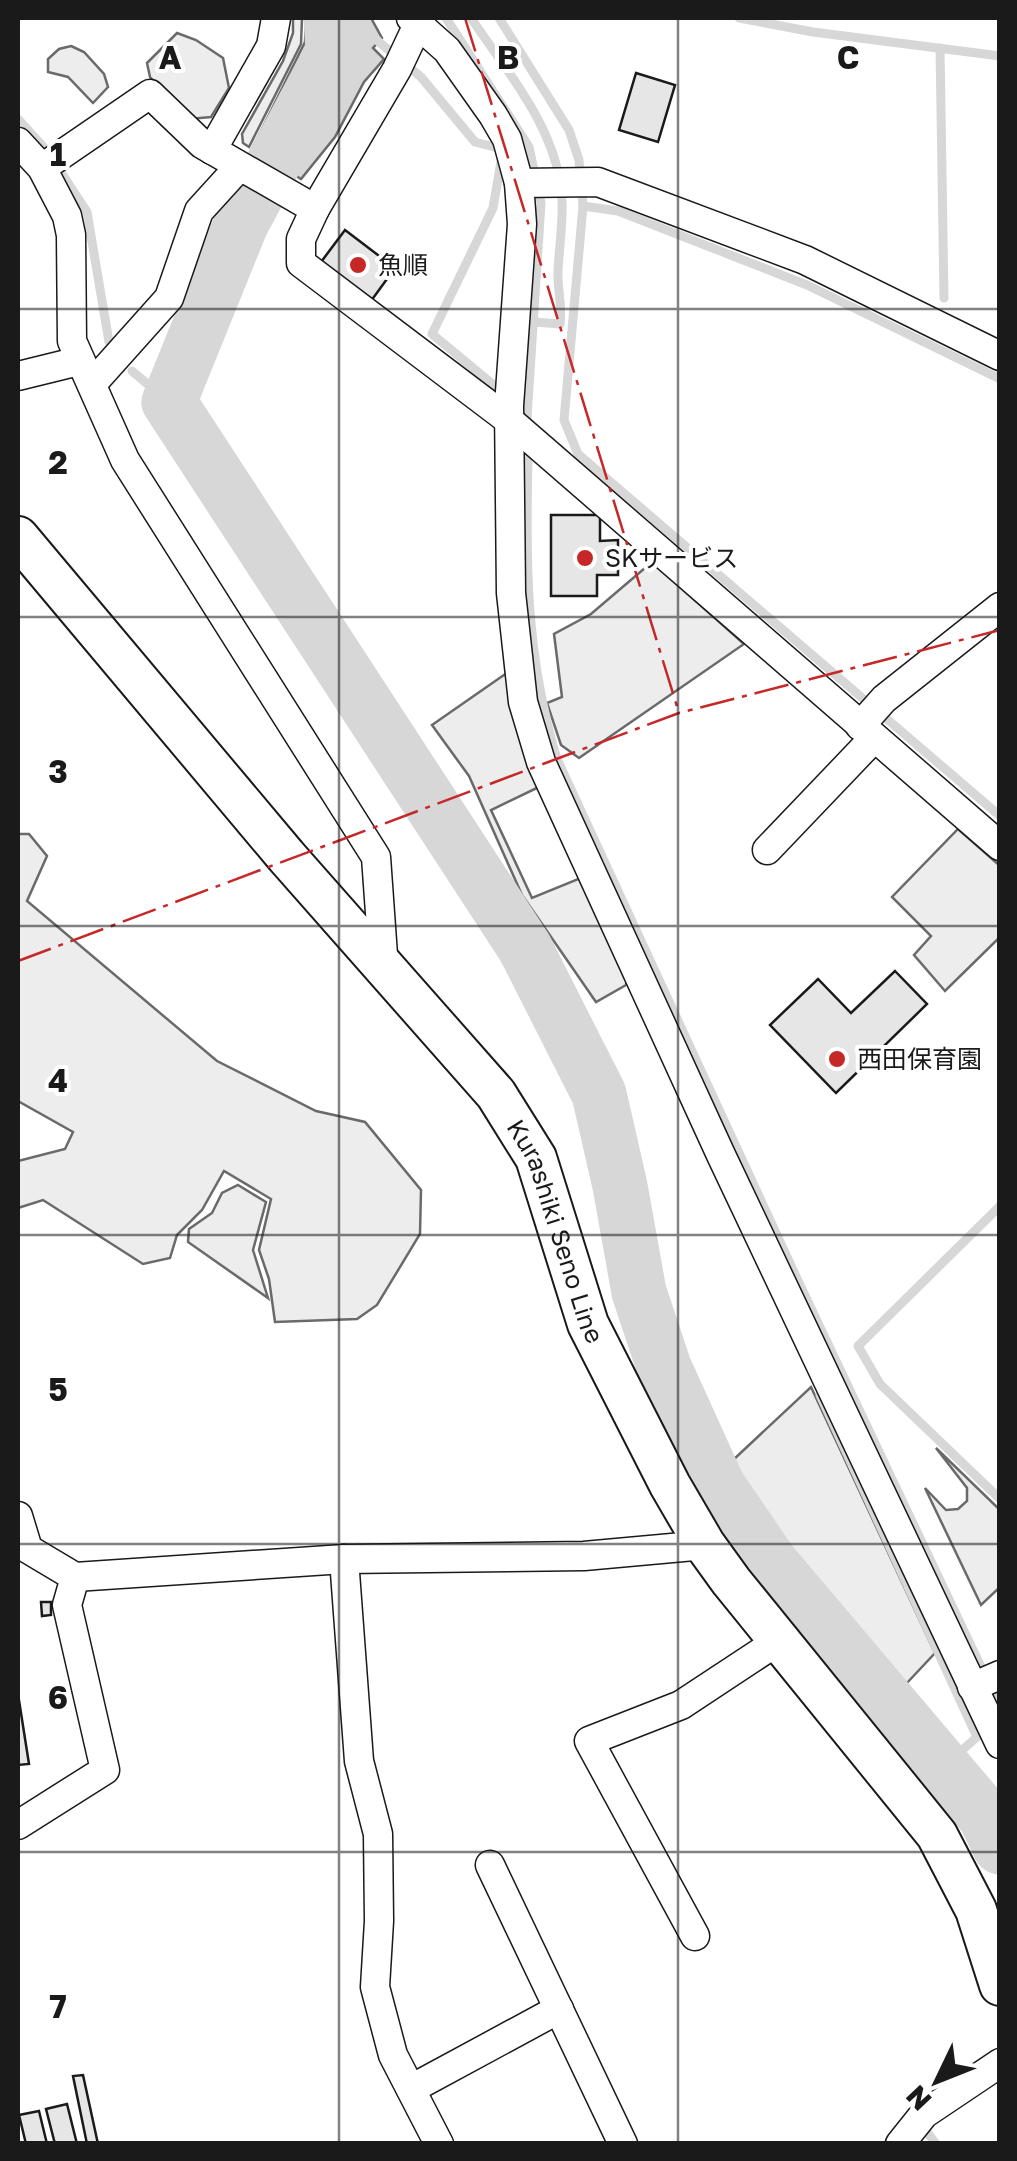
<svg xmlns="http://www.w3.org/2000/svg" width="1017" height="2161" font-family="'Golos Text','Noto Sans JP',sans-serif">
<rect width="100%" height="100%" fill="#fff"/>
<g fill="#ededed" stroke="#6a6a6a" stroke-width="2.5">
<polygon points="293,18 302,18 301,44 249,147 243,143 242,134 283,61 293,33"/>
<polygon points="177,33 196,40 223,58 229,88 211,117 189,119 150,77 147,63"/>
<polygon points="71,46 84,52 104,74 108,87 93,103 68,77 48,72 48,59 59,49"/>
<polygon points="652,562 744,644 579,758 561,745 547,703 562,697 554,634 591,614"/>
<polygon points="511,670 541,786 491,810 532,898 583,877 627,976 626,985 596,1002 522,895 469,776 432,725"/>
<polygon points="958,829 999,865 999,938 945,991 914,955 931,936 892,897"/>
<polygon points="18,834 29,834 47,856 27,901 217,1061 316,1111 365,1122 421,1190 420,1234 377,1305 357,1319 275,1322 269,1279 259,1250 271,1199 224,1171 202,1210 177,1235 170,1258 143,1264 43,1200 18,1208 18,1161 65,1149 73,1132 18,1101"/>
<polygon points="238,1185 266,1202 253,1250 268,1298 188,1242 189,1229 212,1213 222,1193"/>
<polygon points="811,1387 935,1653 906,1684 786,1544 732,1461"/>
<polygon points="936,1448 999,1509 999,1588 981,1605 925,1488 946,1510 958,1509 967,1501 967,1488"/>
</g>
<polygon fill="#d7d7d7" stroke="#6a6a6a" stroke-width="2.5" points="306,18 371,18 382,38 373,48 384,59 364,82 335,137 301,179 253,147 305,42"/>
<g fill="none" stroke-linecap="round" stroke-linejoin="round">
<g stroke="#d7d7d7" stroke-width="9">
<polyline points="446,18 529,147 541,203 527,418"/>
<path d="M471,18C508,73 560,132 562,202C563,225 559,248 558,271C557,290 563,305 560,324L535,322"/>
<polyline points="499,18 569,130 579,160 583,206 564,420 578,454 1000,816"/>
<polyline points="739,18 813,32 1000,56"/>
<polyline points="373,37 421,77 475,142 498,148 502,156 493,208 432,334 502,392"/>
<polyline points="940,48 944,298"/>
<polyline points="18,119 47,151 87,212 109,342"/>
<polyline points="583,206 618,211 807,285 1000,379"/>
<polyline points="132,371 169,402"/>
<path d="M528,454C526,564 525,653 557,759L800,1285L1000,1707"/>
<polyline points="1000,1206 858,1346 880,1384 1000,1499"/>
<polyline points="820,1395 977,1737 943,1767"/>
<polyline points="927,2132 936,2144"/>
</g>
<polyline stroke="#d7d7d7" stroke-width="55" points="331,18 333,52 241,224 169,402 525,948 599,1094 620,1186 639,1292 664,1367 718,1486 770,1562 985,1816 1000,1847"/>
</g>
<g fill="#e6e6e6" stroke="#1a1a1a" stroke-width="2.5">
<polygon points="636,73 675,85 658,142 619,130"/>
<polygon points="345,230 395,268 371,301 321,262"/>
<polygon points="551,515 600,515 600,541 618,540 618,575 597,575 597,596 551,596"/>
<polygon points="895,971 927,1004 836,1093 770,1025 818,979 851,1013"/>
<polygon points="41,1602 51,1602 51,1615 42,1616"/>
<polygon points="18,1694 29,1764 18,1765"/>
<polygon points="83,2075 98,2144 87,2144 73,2076"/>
<polygon points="67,2104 77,2144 55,2144 46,2109"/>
<polygon points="39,2111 47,2144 26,2144 19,2115"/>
</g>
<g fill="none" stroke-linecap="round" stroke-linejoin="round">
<defs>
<g id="street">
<polyline points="411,18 447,50 493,115 507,139 519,183 522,224 509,406 511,593 523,702 541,762 721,1155 1000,1744"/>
<polyline points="421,18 397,69 315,209 301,239 301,263 510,421 1000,846"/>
<polyline points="18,142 42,168 67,216 71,235 72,341 125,460 376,857 384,969"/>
<polyline points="212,150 271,46 276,18"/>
<polyline points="42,168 150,94 202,144 315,209"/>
<polyline points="519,183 598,182 805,260 1000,356"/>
<polyline points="18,376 79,361"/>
<polyline points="93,383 169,298 199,211 239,167"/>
<polyline points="860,726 884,699 1000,607"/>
<polyline points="767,850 874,738"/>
<polyline points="18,1516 28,1549 75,1577 344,1559 584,1556 705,1545"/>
<polyline points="344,1559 359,1761 378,1834 379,1921 375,1987 393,2055 439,2144"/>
<polyline points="972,1687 1000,1675"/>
<polyline points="18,1825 105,1770 67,1605 75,1577"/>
<polyline points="490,1865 623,2144"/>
<polyline points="695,1936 589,1741 681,1705 778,1641"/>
<polyline points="411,2089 559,2009"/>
<polyline points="900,2144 924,2114 1000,2063"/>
</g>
<g id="secondary">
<path id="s1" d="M18,537L286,856L496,1094L536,1158L588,1324L670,1485L705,1545L731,1581L937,1835L976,1910L1000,1985"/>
</g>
</defs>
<use href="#street" stroke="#1a1a1a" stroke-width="31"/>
<use href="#secondary" stroke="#1a1a1a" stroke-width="44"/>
<use href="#street" stroke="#fff" stroke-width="28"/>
<use href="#secondary" stroke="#fff" stroke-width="40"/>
<g stroke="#c62828" stroke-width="2.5" stroke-dasharray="35 8 5 8" stroke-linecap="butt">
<polyline points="465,18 679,713"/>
<polyline points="18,961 679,713 1000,630"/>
</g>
</g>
<path fill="none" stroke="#1a1a1a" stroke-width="2.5" stroke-opacity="0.55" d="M339,18V2144M678,18V2144M18,309H1000M18,617H1000M18,926H1000M18,1235H1000M18,1544H1000M18,1852H1000"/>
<g fill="#c62828" stroke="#fff" stroke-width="4">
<circle cx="358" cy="265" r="10"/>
<circle cx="585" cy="558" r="10"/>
<circle cx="837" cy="1059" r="10"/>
</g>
<g text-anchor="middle" stroke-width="8" stroke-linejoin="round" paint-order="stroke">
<g font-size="25" fill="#1a1a1a" stroke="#fff" text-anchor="start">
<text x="378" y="274">魚順</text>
<text x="605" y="567">SKサービス</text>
<text x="857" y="1068">西田保育園</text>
</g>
<g font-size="25" fill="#1a1a1a" stroke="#fff">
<text dy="9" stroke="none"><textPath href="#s1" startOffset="885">Kurashiki Seno Line</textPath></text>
</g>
</g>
<g font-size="32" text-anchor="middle" font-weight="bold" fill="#1a1a1a" stroke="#fff" stroke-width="8" stroke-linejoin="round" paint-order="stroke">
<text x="170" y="69">A</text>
<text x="508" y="69">B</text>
<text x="848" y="69">C</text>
<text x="58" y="166">1</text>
<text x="58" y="474">2</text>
<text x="58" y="783">3</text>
<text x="58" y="1092">4</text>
<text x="58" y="1401">5</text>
<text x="58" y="1709">6</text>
<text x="58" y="2018">7</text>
</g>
<rect width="1017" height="2161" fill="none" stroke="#1a1a1a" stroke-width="40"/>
<g transform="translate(937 2081) rotate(227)" stroke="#ffffff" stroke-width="8" paint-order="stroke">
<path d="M0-8L18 38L0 25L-18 38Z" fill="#1a1a1a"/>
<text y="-15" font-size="28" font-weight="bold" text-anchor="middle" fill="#1a1a1a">N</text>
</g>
</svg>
